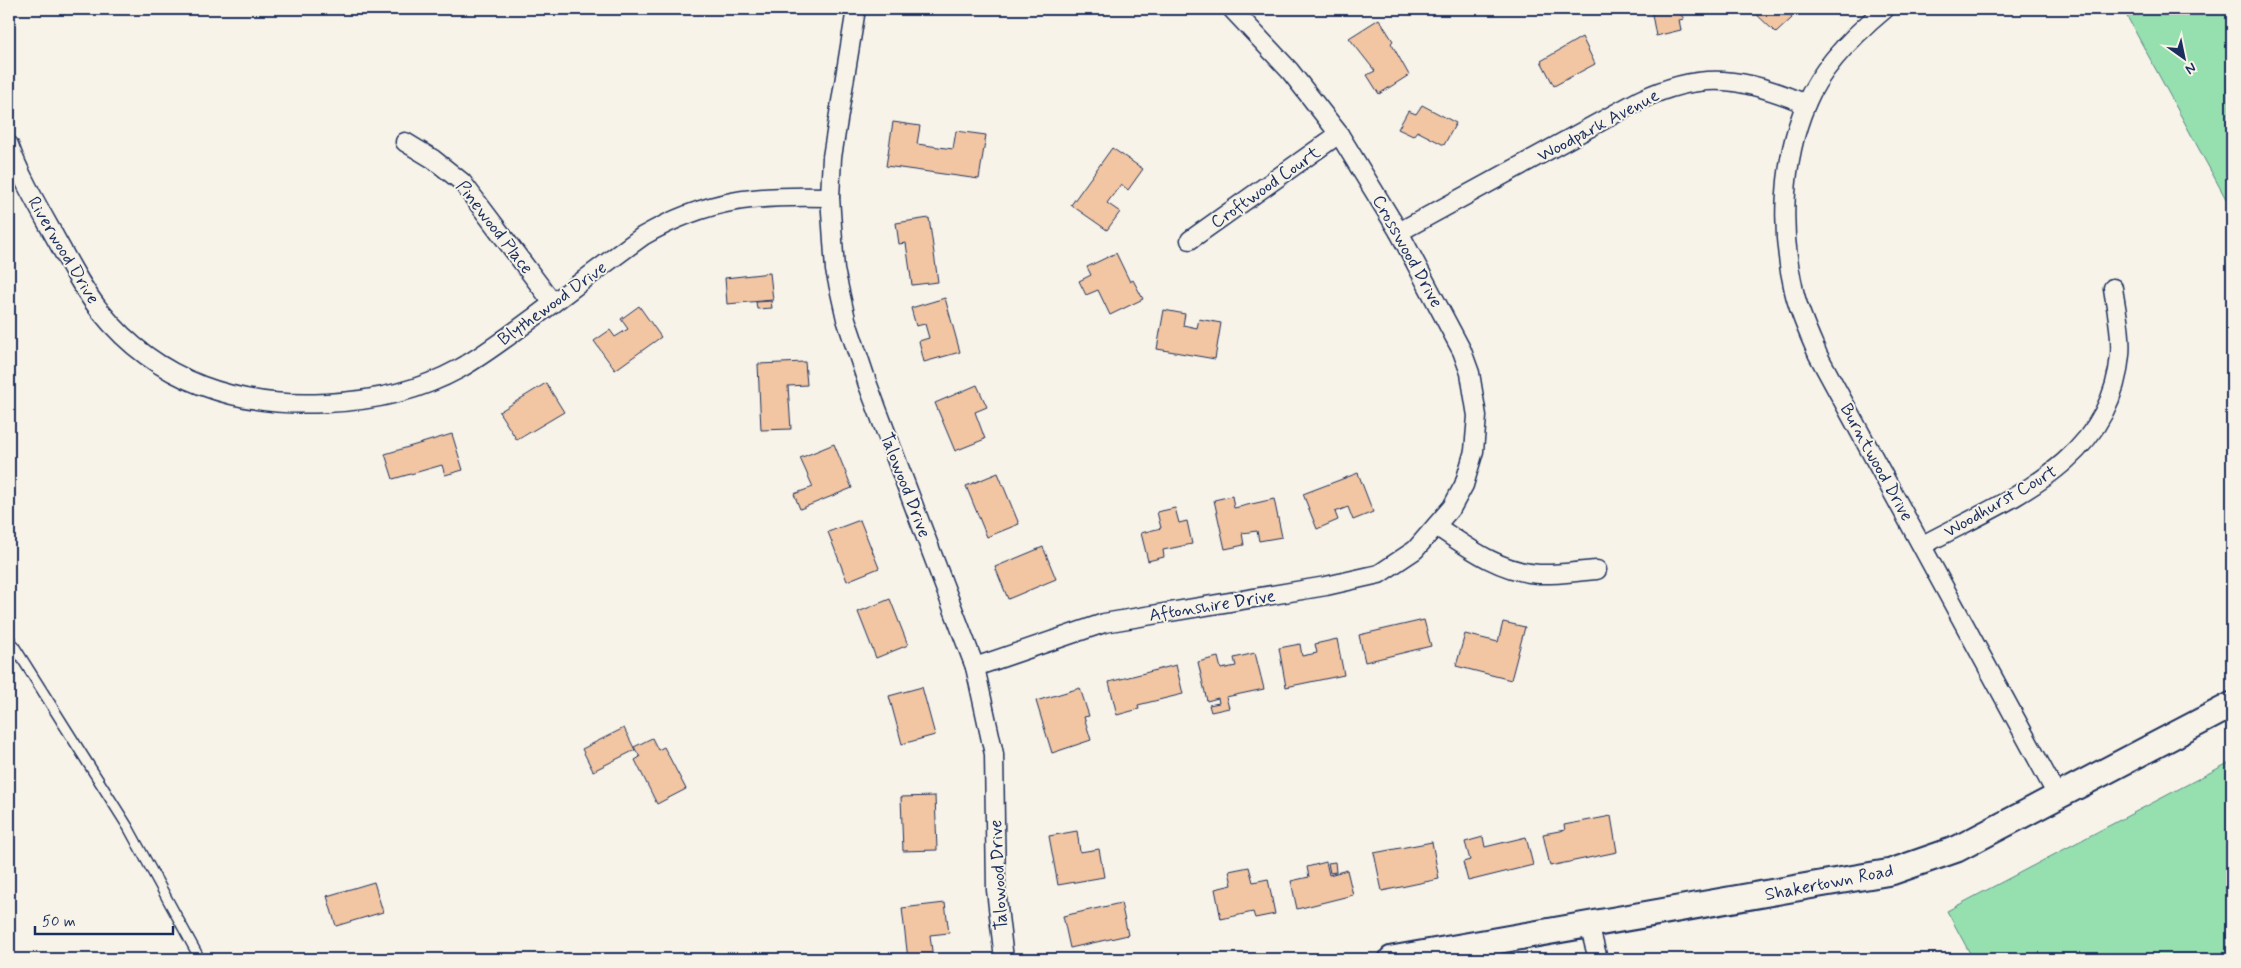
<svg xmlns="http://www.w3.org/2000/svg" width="2241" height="968" font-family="Mynerve,sans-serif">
<rect width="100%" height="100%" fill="#f7f3e8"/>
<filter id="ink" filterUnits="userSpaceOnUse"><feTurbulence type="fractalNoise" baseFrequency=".02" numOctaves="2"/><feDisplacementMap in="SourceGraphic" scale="10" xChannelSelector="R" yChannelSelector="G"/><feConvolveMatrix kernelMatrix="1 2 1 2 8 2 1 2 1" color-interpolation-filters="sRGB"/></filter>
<g filter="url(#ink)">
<g fill="#96dfaf" stroke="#588786">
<polygon points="2123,9 2232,9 2232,210"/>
<polygon points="2232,761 2232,959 1973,959 1947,911"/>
</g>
<g fill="#f2c6a2" stroke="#1b2f5e">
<polygon points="918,9 948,9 947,13"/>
<polygon points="1651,9 1691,9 1680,13 1684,19 1679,20 1681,30 1656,36"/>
<polygon points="1751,9 1784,9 1792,18 1776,33"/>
<polygon points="1379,19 1393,41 1391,43 1409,75 1379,94 1367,75 1375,71 1349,38"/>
<polygon points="1582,37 1595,64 1554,86 1541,61"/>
<polygon points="1422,105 1456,123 1444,145 1417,131 1413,136 1398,129 1408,111 1416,114"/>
<polygon points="893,122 920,126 917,144 953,149 956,131 986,135 979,179 886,166"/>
<polygon points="1112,148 1143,169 1128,190 1121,184 1107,203 1120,212 1107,230 1071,205"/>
<polygon points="929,218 938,282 912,285 906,243 899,244 896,223"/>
<polygon points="1116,253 1130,282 1133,280 1143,299 1110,315 1098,290 1086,295 1079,281 1091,275 1087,267"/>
<polygon points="770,273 773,300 727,304 725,278"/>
<polygon points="945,298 960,352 924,362 919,341 929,338 925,324 916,326 911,308"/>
<polygon points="771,301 772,308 757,309 756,302"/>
<polygon points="639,306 661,337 615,370 594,341 610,330 615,337 628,329 621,319"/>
<polygon points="1164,310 1185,314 1183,325 1197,328 1199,319 1221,323 1215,359 1157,349"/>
<polygon points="805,362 807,385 788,386 791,429 761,430 758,364"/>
<polygon points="546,383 564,412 517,440 499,412"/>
<polygon points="977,385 987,407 975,412 985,439 955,451 935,403"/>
<polygon points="452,434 463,470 445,475 442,465 393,479 385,454"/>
<polygon points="834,444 852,488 800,509 794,494 813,487 800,458"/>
<polygon points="998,473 1019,524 987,537 966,486"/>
<polygon points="1358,473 1373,512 1353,520 1348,507 1335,512 1338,520 1317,529 1303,494"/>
<polygon points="1232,496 1234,508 1274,499 1282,537 1259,541 1257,531 1242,533 1244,545 1225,549 1214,500"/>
<polygon points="1175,508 1179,523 1187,521 1192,544 1163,550 1164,557 1148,561 1141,533 1161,528 1157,512"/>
<polygon points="860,520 879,568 847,581 828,532"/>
<polygon points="1043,547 1056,579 1008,599 995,567"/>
<polygon points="890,599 908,645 876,658 858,612"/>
<polygon points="1424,620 1431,646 1365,662 1359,635"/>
<polygon points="1503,622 1525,627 1511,680 1456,666 1465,634 1498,642"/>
<polygon points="1337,639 1344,675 1286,687 1279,648 1300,644 1302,656 1317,653 1315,644"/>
<polygon points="1255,653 1264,689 1226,697 1229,708 1211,712 1209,705 1219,703 1218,698 1207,701 1198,662 1218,657 1221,669 1236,666 1234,658"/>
<polygon points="1176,665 1183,694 1138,705 1139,709 1117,715 1109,682"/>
<polygon points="922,687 935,735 902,744 889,696"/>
<polygon points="1080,688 1089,716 1084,717 1091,740 1052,753 1036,701"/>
<polygon points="624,728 635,750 593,771 582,749"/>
<polygon points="652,738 658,750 664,747 686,789 657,804 635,760 640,757 634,747"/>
<polygon points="935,796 937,850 903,851 901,797"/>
<polygon points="1611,816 1617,852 1550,866 1543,834 1565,830 1564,825"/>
<polygon points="1077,831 1080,852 1099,849 1104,877 1058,885 1049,836"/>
<polygon points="1483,837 1485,847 1526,837 1533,865 1468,881 1463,862 1470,860 1465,842"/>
<polygon points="1432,842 1439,879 1382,891 1374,853"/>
<polygon points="1326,862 1329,875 1347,870 1353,895 1297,909 1291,881 1309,877 1307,867"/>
<polygon points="1335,862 1336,872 1330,873 1328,863"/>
<polygon points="1249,867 1253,882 1268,879 1275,914 1255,918 1253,912 1221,919 1215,889 1232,885 1229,871"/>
<polygon points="374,882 383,912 336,926 327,896"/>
<polygon points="945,903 949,933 930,935 933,959 908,959 902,908"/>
<polygon points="1121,903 1128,935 1070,948 1063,916"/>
</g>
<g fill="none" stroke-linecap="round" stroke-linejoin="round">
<defs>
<polyline id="lane" points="9,638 128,827 200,959"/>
<g id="street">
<polyline points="856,9 832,157 830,197 835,270 846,319 868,385 975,667 994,754 996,890 1004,959"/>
<path d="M1885,9C1855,34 1821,67 1806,104C1782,161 1780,232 1794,291C1799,313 1809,334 1818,355L2058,797"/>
<polyline points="405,142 433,159 462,182 553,303"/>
<path d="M9,145C21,178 39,208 56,239C70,264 83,290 101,312C157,382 239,408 326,403C371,401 419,391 459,369C486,354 511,334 536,316C572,289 607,262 643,236C709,198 757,195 830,197"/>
<path d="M1399,232L1640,100C1703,70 1744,78 1806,104"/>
<polyline points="1190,240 1339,134"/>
<path d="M1436,526C1467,547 1500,572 1539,574C1558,575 1578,571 1597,570"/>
<path d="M1923,545C2006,500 2111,464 2120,355C2122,334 2116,309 2113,288"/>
<polyline points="975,667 1104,623 1326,586 1379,574 1415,550 1452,507 1464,485 1474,451 1477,416 1470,373 1462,351 1399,232 1339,134 1290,71 1232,9"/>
<polyline points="1589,925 1598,959"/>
</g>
<polyline id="secondary" points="1392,959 1814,885 1891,872 1957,849 2232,705"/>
</defs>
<use href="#lane" stroke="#1b2f5e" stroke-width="12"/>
<use href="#street" stroke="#1b2f5e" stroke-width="21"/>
<use href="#secondary" stroke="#1b2f5e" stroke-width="29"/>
<use href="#lane" stroke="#f7f3e8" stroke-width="9"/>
<use href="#street" stroke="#f7f3e8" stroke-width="18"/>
<use href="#secondary" stroke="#f7f3e8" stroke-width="25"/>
</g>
</g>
<g text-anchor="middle" stroke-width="4" stroke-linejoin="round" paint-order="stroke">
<g font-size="18" fill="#1b2f5e" stroke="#f7f3e8">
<text transform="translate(1598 125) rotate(-28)" y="6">Woodpark Avenue</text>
<text transform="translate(1265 187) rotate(-35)" y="6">Croftwood Court</text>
<text transform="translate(495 227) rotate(52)" y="6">Pinewood Place</text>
<text transform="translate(64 250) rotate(59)" y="6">Riverwood Drive</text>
<text transform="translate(1408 251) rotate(61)" y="6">Crosswood Drive</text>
<text transform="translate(552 303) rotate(-36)" y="6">Blythewood Drive</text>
<text transform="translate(1877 462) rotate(61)" y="6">Burntwood Drive</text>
<text transform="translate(906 485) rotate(69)" y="6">Talowood Drive</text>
<text transform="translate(2000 501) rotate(-30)" y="6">Woodhurst Court</text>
<text transform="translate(1212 605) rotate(-9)" y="6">Aftonshire Drive</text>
<text transform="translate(998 875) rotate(-93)" y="6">Talowood Drive</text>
<text transform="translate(1829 882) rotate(-11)" y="6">Shakertown Road</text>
</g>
</g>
<rect width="2241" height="968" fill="none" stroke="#f7f3e8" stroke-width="30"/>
<rect x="15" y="15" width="2211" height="938" fill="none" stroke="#1b2f5e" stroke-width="2" filter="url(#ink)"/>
<g transform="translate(2184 58) rotate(147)" stroke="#f7f3e8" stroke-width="4" paint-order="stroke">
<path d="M0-4L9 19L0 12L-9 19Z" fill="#1b2f5e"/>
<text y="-8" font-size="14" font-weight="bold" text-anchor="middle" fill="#1b2f5e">N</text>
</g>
<path d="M35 926v8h138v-8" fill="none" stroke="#1b2f5e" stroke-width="2.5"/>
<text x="42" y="926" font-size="15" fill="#1b2f5e" stroke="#f7f3e8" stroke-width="4" paint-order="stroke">50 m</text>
</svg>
